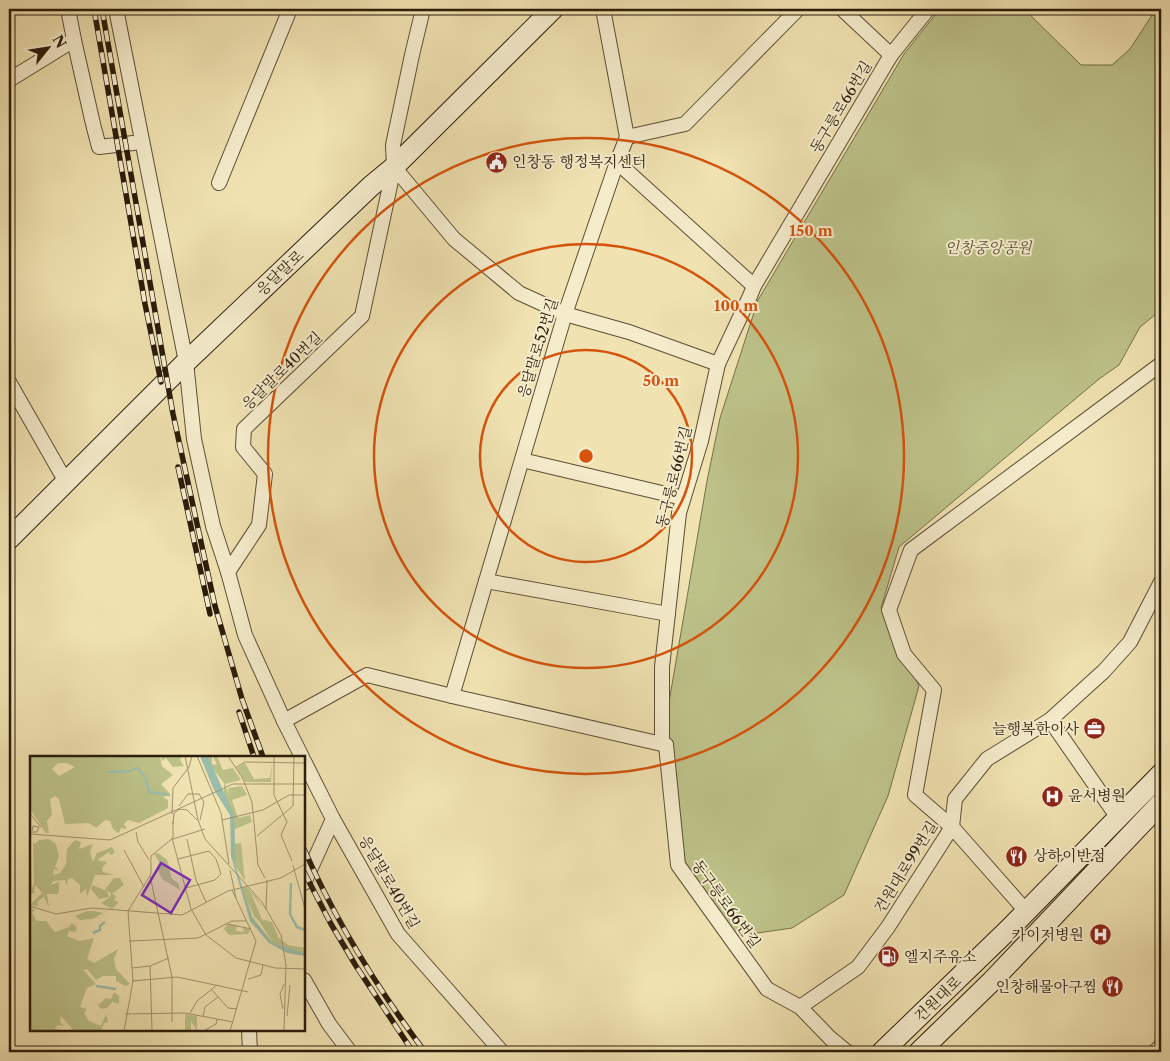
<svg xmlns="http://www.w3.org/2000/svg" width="1170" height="1061" font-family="'Libre Caslon Text','Noto Serif KR',serif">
<rect width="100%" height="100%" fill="#f0e2b1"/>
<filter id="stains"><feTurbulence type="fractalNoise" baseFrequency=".004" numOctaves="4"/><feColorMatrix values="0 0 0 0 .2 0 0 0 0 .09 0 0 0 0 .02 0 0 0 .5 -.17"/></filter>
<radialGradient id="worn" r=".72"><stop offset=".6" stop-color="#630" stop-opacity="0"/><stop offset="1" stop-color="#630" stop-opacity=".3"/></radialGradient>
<polygon fill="#bdc289" stroke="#746f4a" points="940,9 1024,9 1081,65 1112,65 1130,49 1156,9 1161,9 1161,310 1140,327 1119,365 1099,379 899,547 881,608 919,686 888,796 844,895 792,928 730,937 678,865 662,743 707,481 720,418 758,300 904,54"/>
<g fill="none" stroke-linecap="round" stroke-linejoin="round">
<defs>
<g id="street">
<polyline points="116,9 186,362 194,439 213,526 228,572"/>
<polyline points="842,9 891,55 754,286 750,296 718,364 701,441 679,513 662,667 662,743 666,745 678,865 767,989 800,1007 830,1038 847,1052"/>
<polyline points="74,40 93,124 99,147 142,142"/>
<polyline points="891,55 928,9"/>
<polyline points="9,80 74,40 68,9"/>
<polyline points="627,137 685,124 798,9"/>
<polyline points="617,162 754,286"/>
<polyline points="394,167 454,239 519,293 565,314 629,332 718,364"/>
<polyline points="219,183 290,9"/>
<polyline points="9,382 66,482"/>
<polyline points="522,460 683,498"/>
<polyline points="486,581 668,614"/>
<polyline points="452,696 565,314 617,162 627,137 603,9"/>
<polyline points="1050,720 1118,818"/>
<polyline points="284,721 367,675 452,696 666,745"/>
<polyline points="302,757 284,721 245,635 228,572 259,525 265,474 243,447 244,429 362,316 394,167 393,145 412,55 423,9"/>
<polyline points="304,761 333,819 398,934 502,1052"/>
<polyline points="304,883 333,819"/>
<polyline points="1027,912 952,827 915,795 934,690 904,654 889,610 911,550 1161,364"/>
<polyline points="304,980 329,1024 350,1052"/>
<polyline points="800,1007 858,967 888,927 952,827 955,799 987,759 1050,720 1104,671 1130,642 1161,582"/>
<polyline points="249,1030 250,1052"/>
<polyline points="1155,1052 1161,1046"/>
</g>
<g id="secondary">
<polyline points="9,539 186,362 371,186 394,167 553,9"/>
<polyline points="882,1052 1009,929 1161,774"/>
<polyline points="919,1052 991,982 1161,803"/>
</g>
</defs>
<use href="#street" stroke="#5c4e34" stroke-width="16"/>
<use href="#secondary" stroke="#2b1c0b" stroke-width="22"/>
<use href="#street" stroke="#f5eccc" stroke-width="14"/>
<use href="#secondary" stroke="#f5eccc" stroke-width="20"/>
<defs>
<g id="rail">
<polyline points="94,9 145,304 161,382"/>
<polyline points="102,9 173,414 215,606 242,699 263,757"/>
<polyline points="178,467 210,614"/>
<polyline points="239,712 254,757"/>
<path d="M304,849C336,922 378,989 425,1052"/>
<polyline points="304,872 331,924 356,966 413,1052"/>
</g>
</defs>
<use href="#rail" stroke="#2b1c0b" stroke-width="5.5"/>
<use href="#rail" stroke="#f5eccc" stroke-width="4" stroke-dasharray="11" stroke-linecap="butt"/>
</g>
<g fill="none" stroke="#d5530c" stroke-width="2.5">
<circle cx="586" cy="456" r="106"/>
<circle cx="586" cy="456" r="212"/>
<circle cx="586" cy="456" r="318"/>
</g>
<defs>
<symbol id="civic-disc" viewBox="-11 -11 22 22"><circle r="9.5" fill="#8f2418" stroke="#f5eccc"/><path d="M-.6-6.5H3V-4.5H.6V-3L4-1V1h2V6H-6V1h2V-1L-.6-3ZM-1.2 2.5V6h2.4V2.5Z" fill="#fff"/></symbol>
<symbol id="office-disc" viewBox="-11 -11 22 22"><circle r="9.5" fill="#8f2418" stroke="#f5eccc"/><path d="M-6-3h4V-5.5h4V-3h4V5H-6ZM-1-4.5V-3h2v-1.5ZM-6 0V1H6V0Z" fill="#fff"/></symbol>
<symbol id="hospital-disc" viewBox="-11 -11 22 22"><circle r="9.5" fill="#8f2418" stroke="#f5eccc"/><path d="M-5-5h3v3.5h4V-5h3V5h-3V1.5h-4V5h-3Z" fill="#fff"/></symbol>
<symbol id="restaurant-disc" viewBox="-11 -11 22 22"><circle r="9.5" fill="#8f2418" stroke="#f5eccc"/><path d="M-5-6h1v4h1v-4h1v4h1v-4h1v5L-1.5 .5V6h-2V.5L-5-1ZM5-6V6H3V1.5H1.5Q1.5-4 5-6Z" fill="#fff"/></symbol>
<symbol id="fuel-disc" viewBox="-11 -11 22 22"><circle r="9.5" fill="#8f2418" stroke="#f5eccc"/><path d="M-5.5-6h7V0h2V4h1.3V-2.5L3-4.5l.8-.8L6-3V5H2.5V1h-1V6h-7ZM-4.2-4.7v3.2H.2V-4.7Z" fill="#fff"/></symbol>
</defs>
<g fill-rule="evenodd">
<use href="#civic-disc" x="484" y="150" width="25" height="25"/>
<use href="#office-disc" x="1082" y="716" width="25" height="25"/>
<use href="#hospital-disc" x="1040" y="784" width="25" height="25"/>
<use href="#restaurant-disc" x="1004" y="844" width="25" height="25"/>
<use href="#hospital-disc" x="1088" y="922" width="25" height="25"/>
<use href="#fuel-disc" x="876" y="944" width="25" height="25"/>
<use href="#restaurant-disc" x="1100" y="974" width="25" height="25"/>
</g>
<g text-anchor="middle" stroke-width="4" stroke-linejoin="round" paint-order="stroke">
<g font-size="15" fill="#2b1c0b" stroke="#f5eccc">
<text transform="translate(841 107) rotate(-59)" y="5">동구릉로66번길</text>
<text transform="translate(280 273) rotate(-43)" y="5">응달말로</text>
<text transform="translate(538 348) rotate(-73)" y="5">응달말로52번길</text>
<text transform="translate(282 371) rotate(-44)" y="5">응달말로40번길</text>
<text transform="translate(674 477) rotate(-76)" y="5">동구릉로66번길</text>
<text transform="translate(906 867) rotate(-58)" y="5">건원대로99번길</text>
<text transform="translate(389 882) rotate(60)" y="5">응달말로40번길</text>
<text transform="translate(726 904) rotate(54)" y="5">동구릉로66번길</text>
<text transform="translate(938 999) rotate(-44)" y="5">건원대로</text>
</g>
<g font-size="15" fill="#2b1c0b" stroke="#f5eccc" text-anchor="start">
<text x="512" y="167">인창동 행정복지센터</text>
<text x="1079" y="734" text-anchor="end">늘행복한이사</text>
<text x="1068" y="801">윤서병원</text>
<text x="1033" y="861">상하이반점</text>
<text x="1084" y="940" text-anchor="end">카이저병원</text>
<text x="904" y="962">엘지주유소</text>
<text x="1097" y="992" text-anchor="end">인창해물아구찜</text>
</g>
<g font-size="15" font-style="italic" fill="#574e31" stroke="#f5eccc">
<text x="988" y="253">인창중앙공원</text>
</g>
</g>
<g transform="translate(30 756)">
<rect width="275" height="275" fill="#f0e2b1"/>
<path d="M178,0H182V8L187,9L183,0H187L193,14L203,12L211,24L195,28L199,38L198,32L212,30L217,39L202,44L208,62L220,59L222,66L205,73L204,76V88L211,87L215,125L206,111L203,85L204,59L194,41V27L179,7ZM215,7L224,23L240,22L242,7L241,26H215L207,12ZM128,97L137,104L142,123L148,127L150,134L132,123L127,112L131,109L124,98ZM217,131L226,141L234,153L221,137L235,171L258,189L275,192V197L243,187L229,165L224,160L218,145L223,161L230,169L222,159L212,132ZM155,258L167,260V275L161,265V275H155Z" fill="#bdc289"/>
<path d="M6,0H130L132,10L143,19L131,28L140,38L133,41L138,44V52L109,67L98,64L94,68L97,73L91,72L89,77L83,73L80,65L75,64L66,72L59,67L35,68L29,43L25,40L20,43L22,59L17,65L19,77H16L0,53V2ZM28,7H37L45,11L29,20L22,13ZM131,0H152L150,4L154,10L143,11L136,2L132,5ZM19,83L26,88L29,100L25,111L30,115L24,113L23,119L30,117L36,108L37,93L45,84L51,86L49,93L63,88L60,96L63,106L67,97L82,91L85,97L80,99L79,96L67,104L77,106L72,112L73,116L84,119H65L57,141L56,133L50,138V129L42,122L38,123L37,130L35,124L23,125L21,129L29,126V134L28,138H17L19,152L14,141L7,146L9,150L0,149L12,137L5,129L4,137L0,139L4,126L3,86L5,88L9,84ZM84,122H90L94,129L82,138L86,140L84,144L89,146L82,153L71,147L80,141L81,137L75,134ZM0,152L5,153L2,157L7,165H16L25,176L39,171L42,167L46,171L47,168L46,176L39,175L37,180L50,185L64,182L57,203L64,207L88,193L84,203L86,213L100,228L95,230L86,225V220H73L66,224L57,213L53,214L66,228L57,232L50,251L57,253L54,257L59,265L71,270L76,258L78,266L74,267L71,275H44L31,260L30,266L34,270L28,269L24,273L39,275H0ZM57,155H64L73,157L63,163L50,164L45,160ZM234,164L242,166L248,180L243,183L239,179L230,166ZM197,168L207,170L206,175L214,176L213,171L220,174L218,178L199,179L194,173ZM84,236L89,240V248L83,246L84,244L77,252L71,253L68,249L76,242L81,243Z" fill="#bdc289" fill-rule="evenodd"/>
<path d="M62,129L77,135L79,141L69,143L61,133Z" fill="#bdc289"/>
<path d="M170,0H178L204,59L206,111L222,161L243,187L275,197V200L257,197L239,187L220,165L201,100L200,59L184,34Z" fill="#9abeab"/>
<path fill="none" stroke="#9abeab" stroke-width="2.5" d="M103,14L107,12L116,22M77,16L102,15M116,23L119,36L140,39M261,127L260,158L267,171L275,174M63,177L70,174V170L75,166M66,230L86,233"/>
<path fill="none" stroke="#a1936f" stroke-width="1" d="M155,0L168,64L175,83L232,146L251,179L256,209L254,275M167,0L191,57L199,108M198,0L213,23L222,46L228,109L235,122M244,0V39L257,66L251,79L262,105M205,12L215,6L275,7M149,50L158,38H169L174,46L170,64M148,53L157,54L167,64M0,58L11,71M142,58L143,32L159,11L162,0M192,64L233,54L259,39H275M143,68L144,57L150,53M0,76H7L9,71L3,70L2,75M106,76L108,86L119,104M0,77L1,136M0,78L80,84L203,28H275M227,80L263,50L264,0M142,82L161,153L176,179L206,202L245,212L275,213M143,83L175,73M157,83L166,124L176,146M94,94L114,131M148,103L179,95L186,103L191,118L185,124L156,132M263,109L275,153M200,114L206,142M120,120L142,221V266M0,150L26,158L62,152L152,159L198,135L251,122L275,108M236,153L237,124M198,168L221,173M99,185L168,182L202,165H216M120,210L122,274L124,275M102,212L120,210L139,202M218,223L231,219L233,209M102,225L147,221L218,236M182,234L198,252L207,253M253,253L250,238L254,228M160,257L167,245L187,229M95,258L155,257L203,266M173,260L175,251L188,241M257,260L260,229M94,275L103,225L98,155L121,118V100L143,82V65M174,275L186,268L187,263M200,275L226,185L202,134"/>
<path fill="#7b2cbf" fill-opacity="0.15" stroke="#7b2cbf" stroke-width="2.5" d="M131,107L160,124L141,157L112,139Z"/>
<rect width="275" height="275" fill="none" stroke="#2b1c0b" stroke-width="2.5"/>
</g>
<circle cx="586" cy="456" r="8" fill="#d5530c" stroke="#f5eccc" stroke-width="2.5"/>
<g font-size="15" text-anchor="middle" font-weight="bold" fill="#d5530c" stroke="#f5eccc" stroke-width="4" stroke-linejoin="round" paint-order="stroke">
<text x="811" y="236">150 m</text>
<text x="736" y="311">100 m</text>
<text x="661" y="386">50 m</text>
</g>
<rect width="1170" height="1061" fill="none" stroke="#f0e2b1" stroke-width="30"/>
<rect x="10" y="10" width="1150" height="1041" fill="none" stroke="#2b1c0b" stroke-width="2.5"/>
<rect x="15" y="15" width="1140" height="1031" fill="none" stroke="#2b1c0b"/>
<g transform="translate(48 48) rotate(60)" stroke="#f5eccc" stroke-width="4" paint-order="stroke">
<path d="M0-4L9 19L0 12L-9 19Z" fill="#2b1c0b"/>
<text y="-8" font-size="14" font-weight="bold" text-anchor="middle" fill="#2b1c0b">N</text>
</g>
<rect width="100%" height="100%" filter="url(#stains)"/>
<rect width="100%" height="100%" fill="url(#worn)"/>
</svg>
